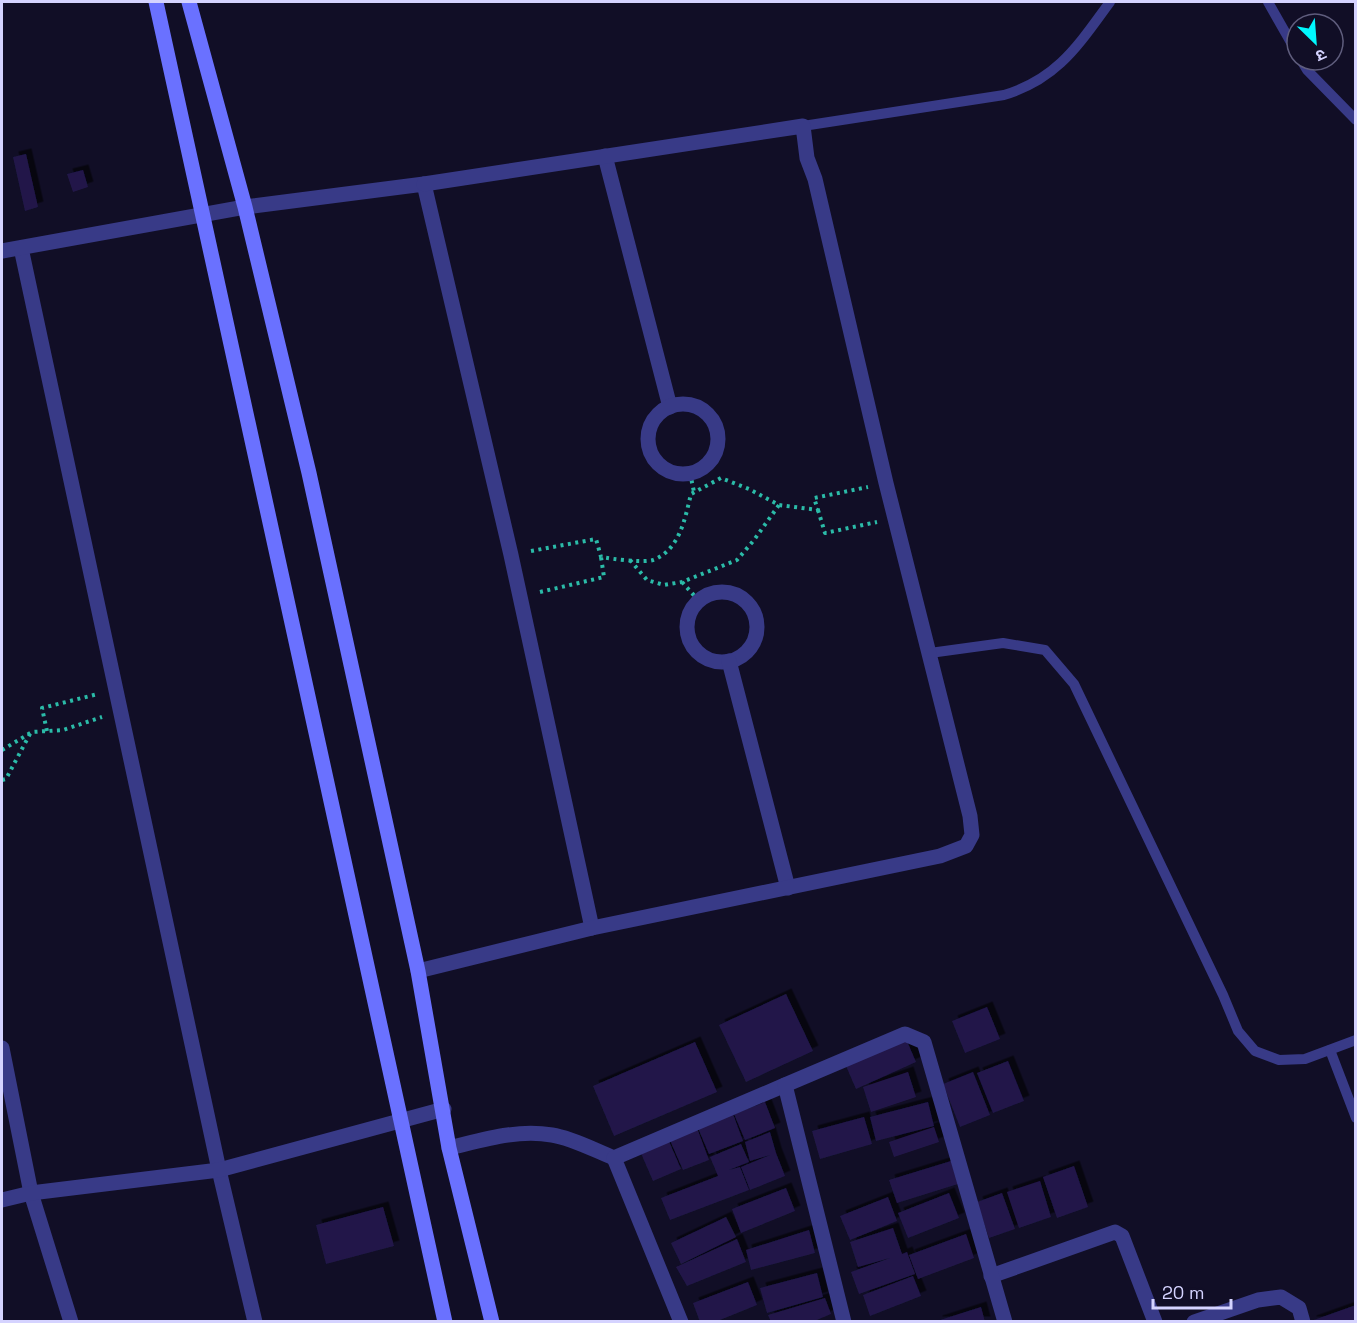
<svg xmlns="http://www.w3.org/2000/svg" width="1357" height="1323" font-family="'Space Grotesk','Noto Sans Devanagari',sans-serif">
<defs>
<filter id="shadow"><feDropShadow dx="5.5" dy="-5.5" stdDeviation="0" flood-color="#0009"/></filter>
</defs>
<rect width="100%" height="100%" fill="#110e26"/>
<g fill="#201948" filter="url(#shadow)">
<polygon points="26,154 38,207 25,211 13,157"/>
<polygon points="83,170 88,187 73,192 67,174"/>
<polygon points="786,994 813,1051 746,1082 719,1025"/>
<polygon points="987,1007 1000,1039 965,1053 952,1021"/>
<polygon points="906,1039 916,1062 856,1089 846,1066"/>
<polygon points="695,1042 717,1092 614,1136 593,1086"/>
<polygon points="1008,1061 1024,1101 993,1113 977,1073"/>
<polygon points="908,1072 916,1097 871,1112 863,1087"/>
<polygon points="973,1072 990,1115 960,1127 943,1084"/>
<polygon points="765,1102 775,1128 745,1140 734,1114"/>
<polygon points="928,1102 934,1126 876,1141 870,1117"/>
<polygon points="733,1114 743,1141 709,1154 698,1128"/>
<polygon points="864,1117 872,1144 820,1159 812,1131"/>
<polygon points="934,1127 939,1142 894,1157 889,1142"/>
<polygon points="697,1128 709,1160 683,1170 669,1138"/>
<polygon points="770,1132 776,1153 785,1176 750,1190 741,1167 770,1155 750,1161 745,1142"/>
<polygon points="668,1139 681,1169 653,1181 640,1151"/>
<polygon points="741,1144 749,1162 729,1170 740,1167 749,1190 670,1220 661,1198 718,1176 710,1157"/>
<polygon points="951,1161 958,1184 897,1203 889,1180"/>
<polygon points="1074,1166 1088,1207 1057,1218 1043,1177"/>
<polygon points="1040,1181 1051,1217 1019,1228 1007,1192"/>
<polygon points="786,1188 795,1211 741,1233 732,1209"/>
<polygon points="949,1193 959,1218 908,1238 898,1213"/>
<polygon points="1002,1193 1015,1229 989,1238 977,1202"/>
<polygon points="888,1197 897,1221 850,1240 840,1216"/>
<polygon points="383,1207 394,1246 326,1264 316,1225"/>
<polygon points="726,1217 736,1237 681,1264 671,1243"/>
<polygon points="893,1228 902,1254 907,1252 915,1274 859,1294 851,1272 890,1258 858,1267 850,1242"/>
<polygon points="809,1230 815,1253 751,1270 746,1250"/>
<polygon points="966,1234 974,1258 918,1279 909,1255"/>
<polygon points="737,1239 746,1262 687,1286 676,1267"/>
<polygon points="817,1273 823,1297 767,1313 760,1288"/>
<polygon points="913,1276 921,1296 870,1316 863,1295"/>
<polygon points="748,1282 757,1305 715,1322 700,1322 693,1303"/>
<polygon points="825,1298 831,1314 812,1322 771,1322 768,1315"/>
<polygon points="1356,1305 1356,1322 1311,1322 1311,1321"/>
<polygon points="981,1307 985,1322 937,1322 937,1321"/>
</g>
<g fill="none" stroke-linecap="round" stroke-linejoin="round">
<g stroke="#2bbba8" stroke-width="4" stroke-dasharray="3 4.5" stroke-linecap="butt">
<polyline points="690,473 694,492"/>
<polyline points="818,510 825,533 877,522"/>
<path d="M531,551L596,539L601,557C612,559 643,563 653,560C680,550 685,518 691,494L721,478L749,489L779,505L818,510L814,498L868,487"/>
<polyline points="630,560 647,580 664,585 682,582 737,560 754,540 779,505"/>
<polyline points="682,582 699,601"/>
<polyline points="540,592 604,577 601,557"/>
<polyline points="47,731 42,708 98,694"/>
<polyline points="2,750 32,732 63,730 102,717"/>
<polyline points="2,780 6,779 31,732"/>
</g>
<g stroke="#383a87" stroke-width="10">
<polyline points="1268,2 1297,53"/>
<polyline points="1301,60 1307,70 1356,120"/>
<path d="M803,126L1004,95C1058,79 1079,44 1110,2"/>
<polyline points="930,653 1003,643 1045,650 1074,684 1223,995 1238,1031 1255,1051 1279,1060 1305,1059 1356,1040"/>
<polyline points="1330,1050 1356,1118"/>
</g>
<g stroke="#383a87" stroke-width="15">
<polyline points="605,156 670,407"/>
<polyline points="21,248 219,1170 255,1322"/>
<polyline points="2,251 245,207 424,184 511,555 592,928"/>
<circle cx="683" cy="439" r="35"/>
<circle cx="722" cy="627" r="35"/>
<polyline points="729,661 788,888"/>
<polyline points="418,971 592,928 940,856 966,846 972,835 970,816 886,483 815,179 807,158 803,126 424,184"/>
<polyline points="2,1048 31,1193 71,1322"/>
<path d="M449,1148C483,1140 516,1129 552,1135C572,1138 594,1150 614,1158"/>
<polyline points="2,1200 31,1193 219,1170 444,1109"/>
<polyline points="991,1276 1115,1232 1122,1236 1155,1322"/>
<polyline points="681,1322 614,1158 785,1085"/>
<polyline points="844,1322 785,1085 905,1034 924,1042 1005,1322"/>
<polyline points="1194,1322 1258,1300 1281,1297 1299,1308 1303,1322"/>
</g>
<g stroke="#6a71ff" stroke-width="15">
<polyline points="156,2 445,1322"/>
<polyline points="189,2 245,207 309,473 418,971 449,1148 492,1322"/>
</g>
</g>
<rect width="1357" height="1323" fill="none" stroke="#d5d3ff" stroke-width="6"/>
<g transform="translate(1315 42) rotate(155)"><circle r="28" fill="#110e26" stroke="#5f5d7d" stroke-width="1.5"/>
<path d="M0-4.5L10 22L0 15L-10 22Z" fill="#00f7fe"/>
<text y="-9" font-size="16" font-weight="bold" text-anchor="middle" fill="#d5d3ff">उ</text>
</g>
<path d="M1153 1299v9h78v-9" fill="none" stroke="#d5d3ff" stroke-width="3"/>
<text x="1162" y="1299" font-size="18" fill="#d5d3ff" stroke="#110e26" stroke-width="4.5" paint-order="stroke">20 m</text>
</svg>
